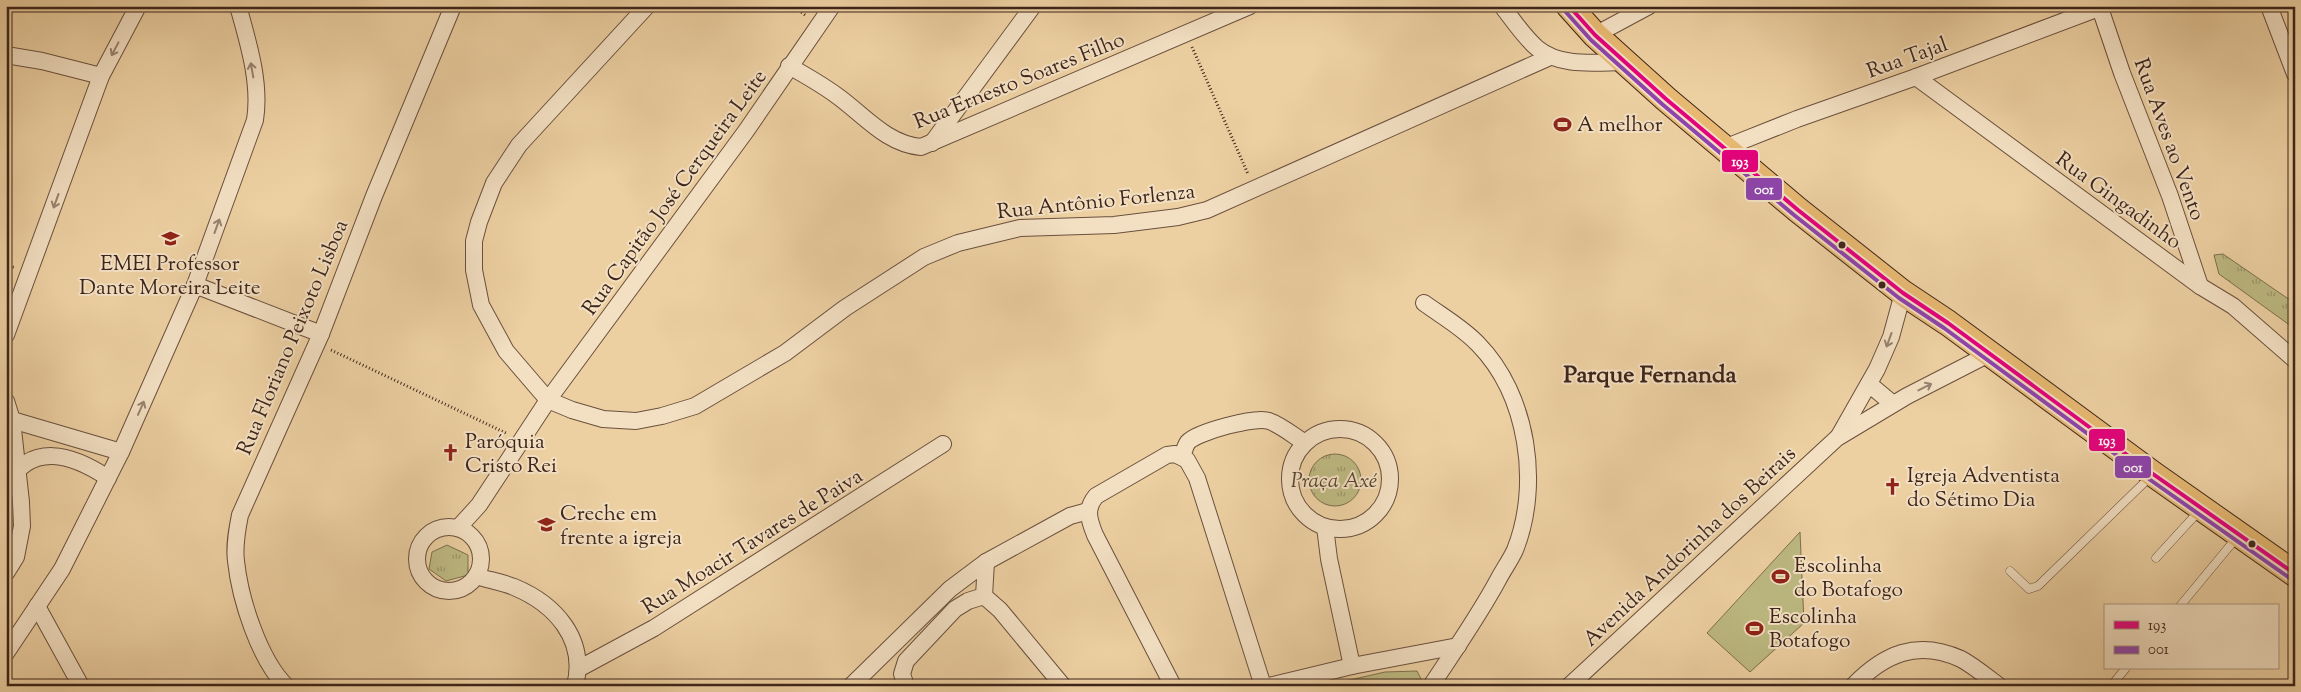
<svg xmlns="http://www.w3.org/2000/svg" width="2301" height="692" font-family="'Sorts Mill Goudy',serif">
<defs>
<pattern id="park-tufts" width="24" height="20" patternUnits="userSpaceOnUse" patternTransform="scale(1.25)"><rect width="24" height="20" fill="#bdb982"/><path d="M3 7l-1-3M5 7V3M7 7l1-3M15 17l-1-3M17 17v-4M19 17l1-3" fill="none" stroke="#9b966a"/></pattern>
</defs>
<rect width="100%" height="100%" fill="#edd0a2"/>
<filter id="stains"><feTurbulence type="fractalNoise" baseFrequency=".004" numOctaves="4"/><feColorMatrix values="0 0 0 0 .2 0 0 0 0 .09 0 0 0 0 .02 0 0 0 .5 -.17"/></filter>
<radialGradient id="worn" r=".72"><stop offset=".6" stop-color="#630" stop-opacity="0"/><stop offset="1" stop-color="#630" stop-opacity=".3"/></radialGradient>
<polygon fill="#bdb982" stroke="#7e6f4e" points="1800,532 1804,623 1750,672 1707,633"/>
<g fill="url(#park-tufts)" stroke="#7e6f4e">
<polygon points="2223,254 2287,298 2295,301 2295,329 2219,274 2214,255"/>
<circle cx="1335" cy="480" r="26"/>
<polygon points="447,545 468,555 468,575 446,581 429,569 432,552"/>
<polygon points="1417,671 1421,679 1416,686 1323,686 1385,672"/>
</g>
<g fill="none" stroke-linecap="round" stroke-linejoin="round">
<defs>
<g id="service">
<polyline points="2156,558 2200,510"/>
<polyline points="2010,571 2029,589 2038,586 2151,476"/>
<polyline points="2180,606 2238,536"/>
<polyline points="2111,686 2126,668"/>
</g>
<g id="minor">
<polyline points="647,6 519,145 494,183 479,222 474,241 474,270 481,305 506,351 548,400 572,410 603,419 636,421 662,416 695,406 785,353 845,308 924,257 958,243 1020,228 1114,225 1178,217 1207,210 1550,57"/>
<path d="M1502,6C1513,20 1524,37 1537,48C1561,68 1597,62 1626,62"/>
<polyline points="2269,6 2295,74"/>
<polyline points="2100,8 2122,73 2170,196 2200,286"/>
<polyline points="1595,35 1649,6"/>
<polyline points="6,55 42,61 101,76"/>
<path d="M789,66C805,75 821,84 836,95C863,114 886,144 921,147L1250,6"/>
<polyline points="1916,77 2200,286 2233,306 2295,360"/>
<polyline points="932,143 1033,6"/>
<polyline points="1724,148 1797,119 1916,77 2104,6"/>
<polyline points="195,285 321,334"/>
<path d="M1424,303C1442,316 1463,328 1478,344C1528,395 1541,485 1515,550C1510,561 1503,570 1498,580C1478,617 1454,651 1431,686"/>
<polyline points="6,335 101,76 138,6"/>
<polyline points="1869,384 1893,404"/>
<polyline points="6,401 12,420 21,502 22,526 16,557 6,573"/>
<polyline points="12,420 121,452"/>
<circle cx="1340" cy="479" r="50"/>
<polyline points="1839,436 1877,369 1891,337 1903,293"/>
<path d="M1182,456C1184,452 1185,446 1188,442C1197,432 1256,416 1269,421C1281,425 1294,436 1305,443"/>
<path d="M6,486C31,441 72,454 108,478"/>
<polyline points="1325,527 1329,559 1352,666"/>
<circle cx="449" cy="559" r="32"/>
<polyline points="458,528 479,505 548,400 746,131 832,6"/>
<path d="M476,576C488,580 502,582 514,587C555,604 587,639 575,686"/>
<polyline points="984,596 986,562"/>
<polyline points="37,606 81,686"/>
<path d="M6,653L62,569L121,452L195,285L255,120C261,83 248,42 238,6"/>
<polyline points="580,668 654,628 943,444"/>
<path d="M286,686C259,659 240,599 236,561C234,546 237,530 240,515L321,334L374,196L453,6"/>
<polyline points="851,686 950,589 986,562 1070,516 1088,511"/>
<polyline points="906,686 902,674 906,661 955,609 968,601 984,596 1000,610 1063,686"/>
<path d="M1173,686L1095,535C1089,520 1085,509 1096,496L1167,455L1175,454L1187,460L1197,478L1263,686"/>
<polyline points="1269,686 1352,666 1458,646"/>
<polyline points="1569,686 1837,438 1907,396 1989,354"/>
<path d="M1853,686C1884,654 1917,639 1961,659C1974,666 1987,677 1999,686"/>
</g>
<polyline id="primary" points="1569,6 1595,35 1666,99 1798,210 1903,293 1948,323 2153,474 2295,574"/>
</defs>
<use href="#service" stroke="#6a503d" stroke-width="9"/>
<use href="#minor" stroke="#6a503d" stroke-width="18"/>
<use href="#primary" stroke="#3e251b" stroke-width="27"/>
<g stroke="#3e251b" stroke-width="3" stroke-dasharray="1 2.5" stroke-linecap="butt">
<polyline points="793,6 805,15"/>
<polyline points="1192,47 1248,174"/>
<polyline points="6,265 15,268"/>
<polyline points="331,350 508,434"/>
</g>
<use href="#service" stroke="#f3e0c3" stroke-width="8"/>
<use href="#minor" stroke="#f3e0c3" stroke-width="16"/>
<use href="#primary" stroke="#e6b871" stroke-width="25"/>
<defs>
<polyline id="bus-1" points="1569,6 1595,35 1666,99 1798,210 1903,293 1948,323 2153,474 2295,574"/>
<polyline id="bus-2" points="1564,10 1591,40 1662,104 1794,215 1899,298 1944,328 2149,479 2291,579"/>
</defs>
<use href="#bus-1" stroke="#f3e0c3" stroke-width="8"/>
<use href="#bus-2" stroke="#f3e0c3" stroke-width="8"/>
<use href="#bus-1" stroke="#e5007d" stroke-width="4"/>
<use href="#bus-2" stroke="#8e44ad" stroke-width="4"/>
</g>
<defs><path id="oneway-shaft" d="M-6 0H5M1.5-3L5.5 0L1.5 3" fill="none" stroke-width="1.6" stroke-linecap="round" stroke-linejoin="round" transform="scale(1.25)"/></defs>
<g stroke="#98826f">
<use href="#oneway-shaft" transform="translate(115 49) rotate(118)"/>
<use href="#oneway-shaft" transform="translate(252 70) rotate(-100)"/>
<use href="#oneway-shaft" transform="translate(56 201) rotate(110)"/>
<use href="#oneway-shaft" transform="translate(217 226) rotate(-70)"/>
<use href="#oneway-shaft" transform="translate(1889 340) rotate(110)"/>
<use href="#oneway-shaft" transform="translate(1925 387) rotate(-27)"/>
<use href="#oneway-shaft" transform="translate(141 408) rotate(-66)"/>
</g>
<defs>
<symbol id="stadium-bare" viewBox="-9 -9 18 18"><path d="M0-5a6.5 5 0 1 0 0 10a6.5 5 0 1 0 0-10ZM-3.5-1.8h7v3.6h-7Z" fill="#8f2418" stroke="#f3e0c3" stroke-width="2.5" paint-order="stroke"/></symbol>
<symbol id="school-bare" viewBox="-9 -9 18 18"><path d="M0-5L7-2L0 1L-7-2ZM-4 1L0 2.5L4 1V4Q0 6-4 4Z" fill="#8f2418" stroke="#f3e0c3" stroke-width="2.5" paint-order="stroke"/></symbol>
<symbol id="church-bare" viewBox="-9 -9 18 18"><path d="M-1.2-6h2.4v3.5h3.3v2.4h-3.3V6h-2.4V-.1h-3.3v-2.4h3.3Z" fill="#8f2418" stroke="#f3e0c3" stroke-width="2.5" paint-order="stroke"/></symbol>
</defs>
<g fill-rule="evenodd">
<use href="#stadium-bare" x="1550" y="112" width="25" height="25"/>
<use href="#school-bare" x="158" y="226" width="25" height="25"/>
<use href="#church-bare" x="438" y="440" width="25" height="25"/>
<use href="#church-bare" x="1880" y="474" width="25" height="25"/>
<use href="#school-bare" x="534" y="512" width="25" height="25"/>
<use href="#stadium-bare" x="1768" y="564" width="25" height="25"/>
<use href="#stadium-bare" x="1742" y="616" width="25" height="25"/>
</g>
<g fill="#3e251b" stroke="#f3e0c3" stroke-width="2">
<circle cx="1842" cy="245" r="4.5"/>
<circle cx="1882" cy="285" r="4.5"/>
<circle cx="2252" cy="544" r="4.5"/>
</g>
<g text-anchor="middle" stroke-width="4" stroke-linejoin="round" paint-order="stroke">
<g font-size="21" fill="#3e251b" stroke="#f3e0c3">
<text transform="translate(1907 57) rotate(-20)" y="7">Rua Tajal</text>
<text transform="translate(1019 80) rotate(-22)" y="7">Rua Ernesto Soares Filho</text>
<text transform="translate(2170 139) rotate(70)" y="7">Rua Aves ao Vento</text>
<text transform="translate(674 192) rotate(-54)" y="7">Rua Capitão José Cerqueira Leite</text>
<text transform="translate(2119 200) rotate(36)" y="7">Rua Gingadinho</text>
<text transform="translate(1096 201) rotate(-6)" y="7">Rua Antônio Forlenza</text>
<text transform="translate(292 337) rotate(-67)" y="7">Rua Floriano Peixoto Lisboa</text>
<text transform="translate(752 541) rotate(-32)" y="7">Rua Moacir Tavares de Paiva</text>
<text transform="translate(1689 546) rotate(-43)" y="7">Avenida Andorinha dos Beirais</text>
</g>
<g font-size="21" fill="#3e251b" stroke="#f3e0c3" text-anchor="start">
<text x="1577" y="131">A melhor</text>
<text x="170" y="270" text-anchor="middle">EMEI Professor<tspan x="170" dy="24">Dante Moreira Leite</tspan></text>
<text x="465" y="448">Paróquia<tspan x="465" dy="24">Cristo Rei</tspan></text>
<text x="1907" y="482">Igreja Adventista<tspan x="1907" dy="24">do Sétimo Dia</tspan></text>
<text x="560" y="520">Creche em<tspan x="560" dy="24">frente a igreja</tspan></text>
<text x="1794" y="572">Escolinha<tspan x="1794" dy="24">do Botafogo</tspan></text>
<text x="1769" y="623">Escolinha<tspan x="1769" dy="24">Botafogo</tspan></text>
</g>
<g font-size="21" font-style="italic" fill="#574330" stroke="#f3e0c3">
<text x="1334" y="487">Praça Axé</text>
</g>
<g font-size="24" font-weight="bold" fill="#3e251b" stroke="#f3e0c3">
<text x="1650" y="382">Parque Fernanda</text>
</g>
</g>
<g stroke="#f3e0c3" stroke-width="2">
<rect x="1721" y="149" width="38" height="24" rx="5" fill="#e5007d"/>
<rect x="1745" y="177" width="38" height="24" rx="5" fill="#8e44ad"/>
<rect x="2088" y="428" width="38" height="24" rx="5" fill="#e5007d"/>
<rect x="2114" y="455" width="38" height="24" rx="5" fill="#8e44ad"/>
</g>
<g font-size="14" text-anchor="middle" font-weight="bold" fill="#fff">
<text x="1740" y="166">193</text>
<text x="1764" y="194">001</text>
<text x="2107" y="445">193</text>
<text x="2133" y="472">001</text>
</g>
<rect width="2301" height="692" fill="none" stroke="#edd0a2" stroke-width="25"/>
<rect x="8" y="8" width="2286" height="677" fill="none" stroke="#3e251b" stroke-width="2.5"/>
<rect x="12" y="12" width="2276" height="667" fill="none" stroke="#3e251b"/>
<rect x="2104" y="604" width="175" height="65" fill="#f3e0c3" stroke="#ab9580"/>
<rect x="2114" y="621" width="25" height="8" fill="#e5007d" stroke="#ab9580"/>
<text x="2148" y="630" font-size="15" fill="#3e251b">193</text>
<rect x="2114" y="646" width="25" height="8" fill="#8e44ad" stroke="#ab9580"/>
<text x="2148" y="654" font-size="15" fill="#3e251b">001</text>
<rect width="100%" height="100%" filter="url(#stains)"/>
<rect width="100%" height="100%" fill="url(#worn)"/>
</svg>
